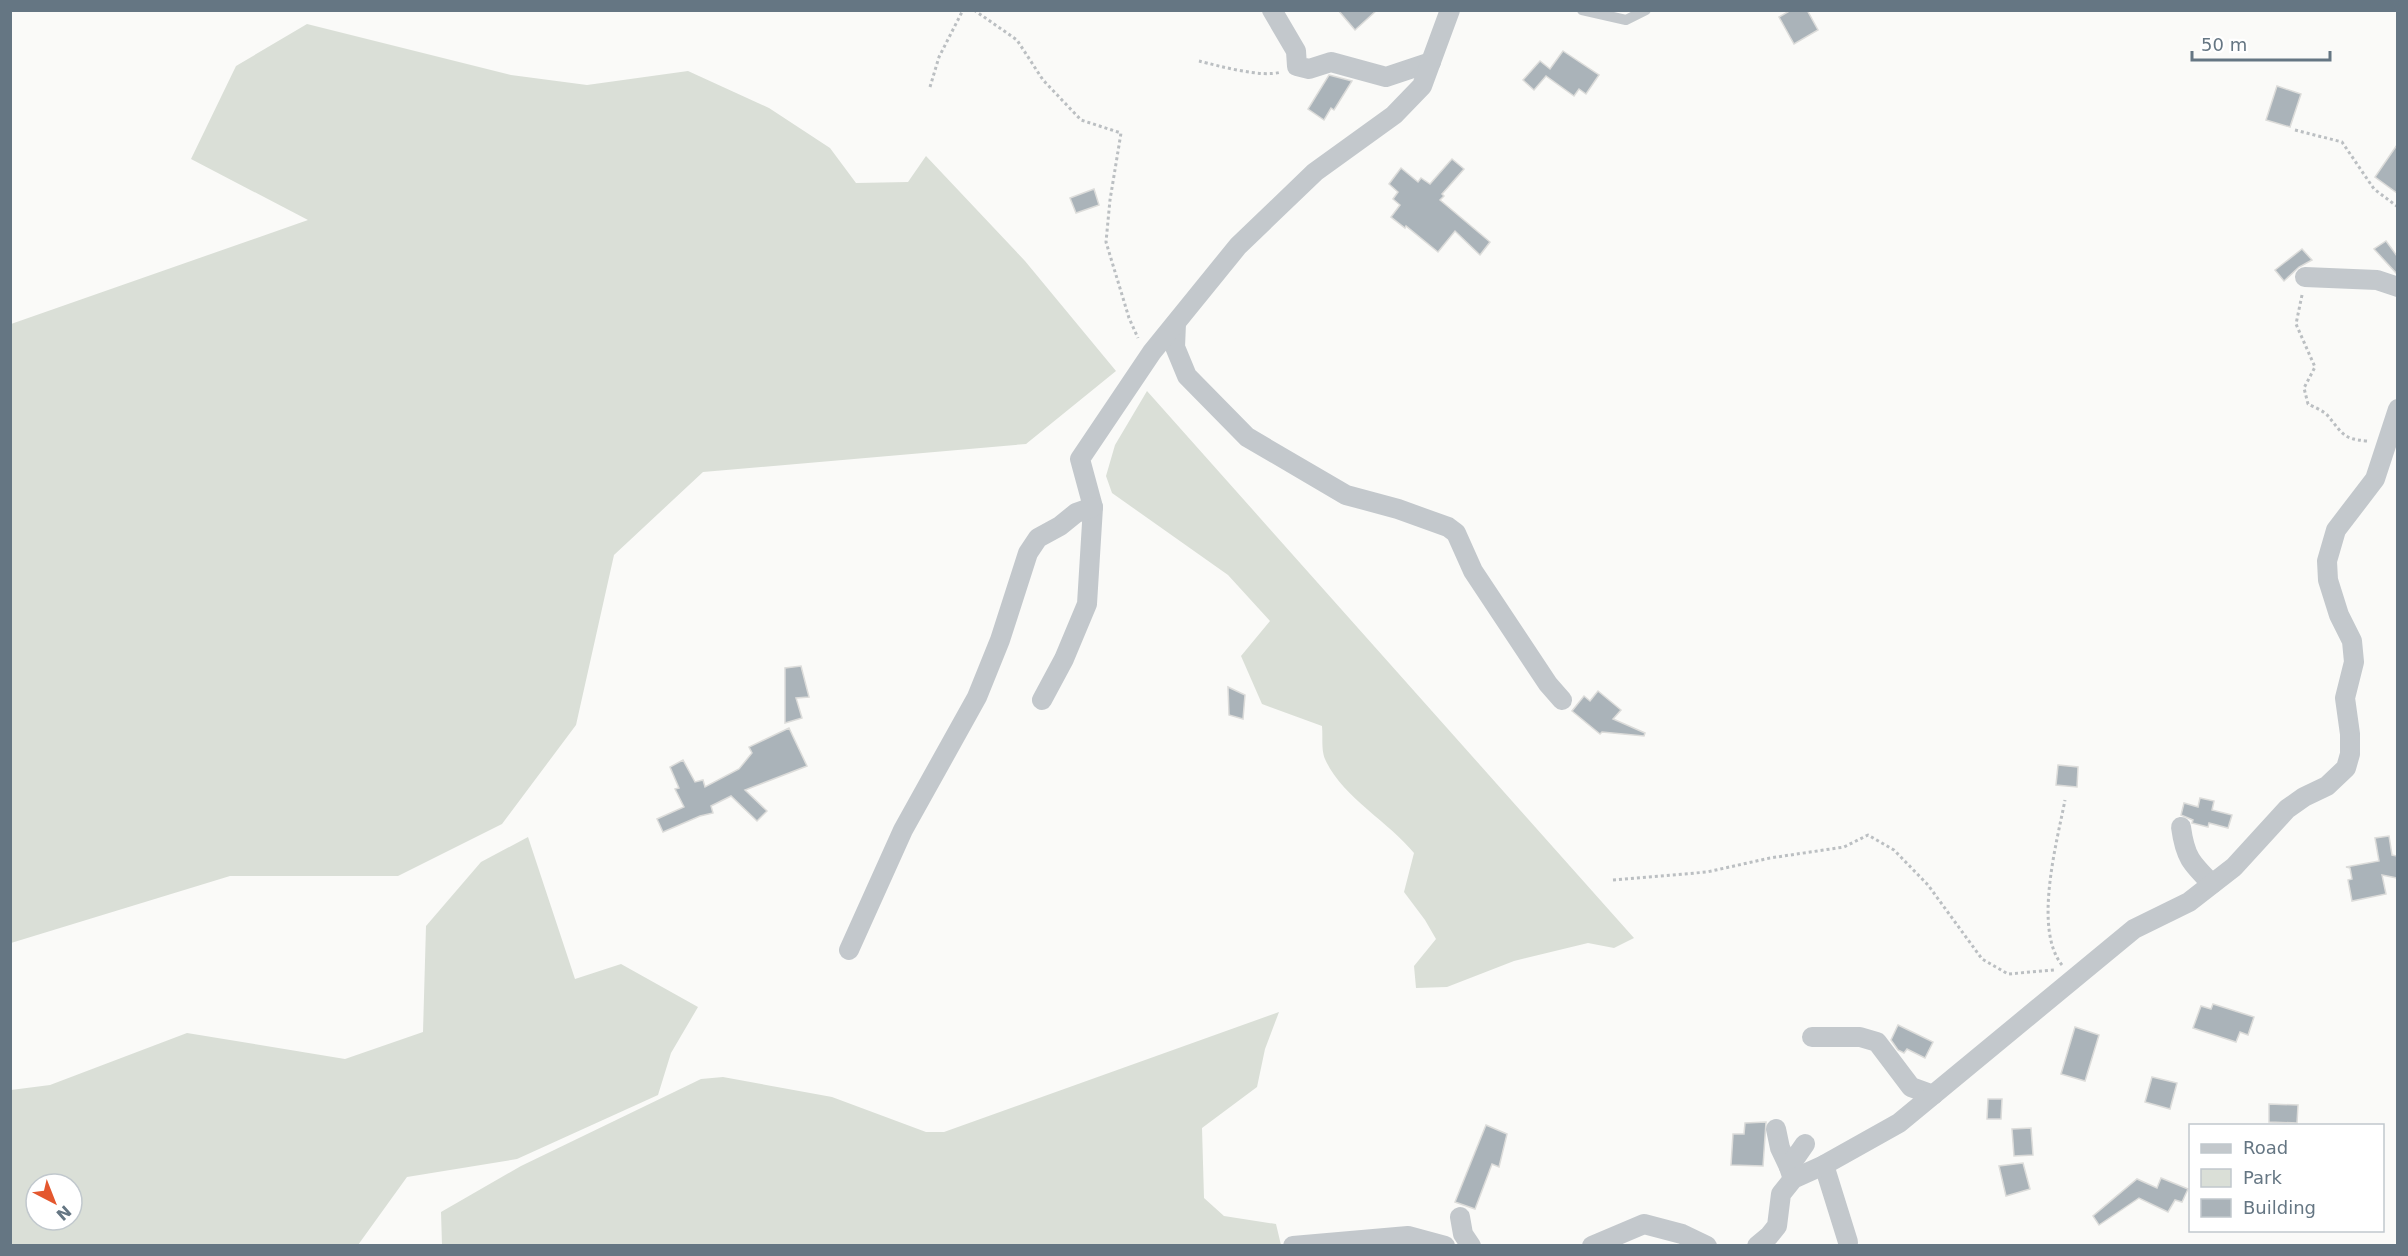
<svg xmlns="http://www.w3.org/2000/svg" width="2408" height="1256" font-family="'DejaVu Sans',sans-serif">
<rect width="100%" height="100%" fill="#fafaf8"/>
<g fill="#dadfd7" fill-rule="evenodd">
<polygon points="307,24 511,75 587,85 688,71 769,108 830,148 856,183 908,182 926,156 1025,261 1116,371 1026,444 703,472 614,555 576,725 502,824 398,876 230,876 11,943 11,324 308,220 191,159 236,66"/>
<path d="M1147,391L1634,938L1614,948L1588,943L1514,961L1447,987L1416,988L1414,966L1436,939L1425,920L1404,892L1414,853C1389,822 1341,796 1325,759C1321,750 1323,736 1322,726L1262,704L1241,656L1270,621L1228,575L1112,493L1106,476L1115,445Z"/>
<path d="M528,837L575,979L621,964L698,1007L671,1053L658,1095L517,1159L407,1177L358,1245H11V1090L50,1085L187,1033L345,1059L423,1032L426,926L481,862ZM36,1184H72V1220H36Z"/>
<polygon points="1279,1012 1265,1049 1257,1087 1202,1128 1204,1198 1224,1216 1276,1224 1281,1245 442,1245 441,1212 521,1166 701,1079 723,1077 832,1097 926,1132 944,1132"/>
</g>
<g fill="#aab3b9" stroke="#dcdcda" stroke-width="1.5">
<polygon points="1338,10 1377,10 1355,30"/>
<polygon points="1791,10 1807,10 1818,30 1794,44 1779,17"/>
<polygon points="1563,51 1599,75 1586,94 1579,89 1574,96 1546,76 1534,90 1523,80 1540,61 1550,69"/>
<polygon points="1329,75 1352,81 1334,110 1331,108 1324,120 1308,109"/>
<polygon points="2277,86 2301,94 2290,127 2266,120"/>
<polygon points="2397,145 2397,193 2375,177"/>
<polygon points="1452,159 1464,169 1442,194 1444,196 1440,200 1490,242 1480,255 1455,231 1438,252 1406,226 1405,228 1391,217 1400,205 1393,199 1398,192 1389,184 1401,168 1418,182 1421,178 1430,184"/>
<polygon points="1094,189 1099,205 1076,213 1070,198"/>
<polygon points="2386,241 2397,256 2397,274 2374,249"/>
<polygon points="2302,249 2312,260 2299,267 2284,281 2275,270"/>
<polygon points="801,666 809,697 796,698 802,718 785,723 785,668"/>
<polygon points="1228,687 1245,695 1243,719 1229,715"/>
<polygon points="1598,691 1621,710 1613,719 1645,733 1644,736 1602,732 1600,734 1572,711 1584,696 1590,701"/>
<polygon points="789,728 807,766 745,790 767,811 757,821 731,796 711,806 713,813 700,816 663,832 657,819 684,807 675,789 679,788 670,767 683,760 695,782 703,780 705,787 739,769 752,753 749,747"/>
<polygon points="2058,765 2078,767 2077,787 2056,785"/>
<polygon points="2200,798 2214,801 2212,810 2232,815 2228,828 2209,823 2208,827 2192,823 2193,820 2181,815 2184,803 2198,807"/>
<polygon points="2389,836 2392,855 2397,856 2397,878 2382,875 2386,894 2352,901 2348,880 2352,879 2350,868 2346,867 2379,861 2375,838"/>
<polygon points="2213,1004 2254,1017 2248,1035 2240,1032 2236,1042 2193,1028 2201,1006 2211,1009"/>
<polygon points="1898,1025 1933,1042 1925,1058 1907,1049 1904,1053 1898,1050 1891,1040"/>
<polygon points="2075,1027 2099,1035 2085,1081 2061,1074"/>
<polygon points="2152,1077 2177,1083 2170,1109 2145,1102"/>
<polygon points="1988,1099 2002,1099 2001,1119 1987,1119"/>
<polygon points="2269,1104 2298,1105 2297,1123 2269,1122"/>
<polygon points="1766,1122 1763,1166 1731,1165 1733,1134 1744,1134 1745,1123"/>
<polygon points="1486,1125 1507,1134 1499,1167 1492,1164 1475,1209 1455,1202"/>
<polygon points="2031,1128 2033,1155 2014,1156 2012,1129"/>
<polygon points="2023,1163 2030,1189 2006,1196 1999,1166"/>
<polygon points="2161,1178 2188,1189 2182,1202 2175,1200 2168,1212 2139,1198 2099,1225 2093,1216 2137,1179 2157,1188"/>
</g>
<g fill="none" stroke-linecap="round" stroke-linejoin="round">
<g stroke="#bbbfc2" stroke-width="3" stroke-dasharray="3 3" stroke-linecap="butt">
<polyline points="974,10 1017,40 1043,80 1081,120 1121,133 1110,200 1106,242 1129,318 1138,338"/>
<path d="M1199,61C1219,66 1262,78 1281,72"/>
<polyline points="930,87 939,57 963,10"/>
<polyline points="2295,130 2342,142 2374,189 2398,207"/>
<path d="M2302,295L2296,324L2315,367L2304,388L2308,404C2314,407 2324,411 2328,416C2343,434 2343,439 2367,441"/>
<polyline points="1613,880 1707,872 1770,858 1844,847 1868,835 1894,850 1928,885 1982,959 2008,974 2054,970"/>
<path d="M2062,965C2033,929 2057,842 2065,800"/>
</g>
<polyline stroke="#c3c8cc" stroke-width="10" points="1582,10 1626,20 1646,10"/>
<g stroke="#c3c8cc" stroke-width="20">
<polyline points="1272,10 1296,51 1297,66 1309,69 1331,62 1386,77 1431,62"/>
<polyline points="2305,277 2377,280 2398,287"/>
<polyline points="1176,323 1175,347 1187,376 1247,437 1346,495 1398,509 1448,527 1456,533 1473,571 1548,684 1562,700"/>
<polyline points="1042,700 1064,659 1087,604 1093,507 1080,459 1152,352 1238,246 1315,172 1394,115 1422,86 1450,10"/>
<path d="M2181,827C2185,857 2191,863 2212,884"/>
<polyline points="849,950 903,830 977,697 1000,640 1028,553 1038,538 1060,526 1076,513 1093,507"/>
<polyline points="1812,1037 1860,1037 1877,1042 1911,1087 1933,1095"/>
<polyline points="1776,1129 1780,1148 1789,1167"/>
<polyline points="1824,1165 1848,1242"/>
<polyline points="1792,1176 1789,1167 1805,1144"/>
<polyline points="1460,1217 1463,1234 1471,1246"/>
<polyline points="1293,1246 1408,1236 1445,1246"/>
<polyline points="1592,1246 1644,1224 1682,1234 1707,1246"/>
<polyline points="1757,1246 1769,1236 1777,1226 1781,1194 1793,1179 1824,1165 1899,1123 2134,929 2189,902 2234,867 2287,809 2304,797 2327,786 2346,768 2350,754 2350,734 2345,698 2354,662 2352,641 2339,615 2328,580 2327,561 2336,530 2375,479 2398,409"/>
</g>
</g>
<rect width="2408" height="1256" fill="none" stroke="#657683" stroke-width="24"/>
<rect x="2189" y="1124" width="195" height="108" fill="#ffffff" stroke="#c1c8cd" stroke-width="1.5"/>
<rect x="2201" y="1144" width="30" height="9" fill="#c3c8cc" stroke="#c1c8cd" stroke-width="1.5"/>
<text x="2243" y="1154" font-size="18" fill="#657683">Road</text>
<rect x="2201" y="1169" width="30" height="18" fill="#dadfd7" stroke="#c1c8cd" stroke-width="1.5"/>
<text x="2243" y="1184" font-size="18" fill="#657683">Park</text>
<rect x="2201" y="1199" width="30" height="18" fill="#aab3b9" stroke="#c1c8cd" stroke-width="1.5"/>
<text x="2243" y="1214" font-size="18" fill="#657683">Building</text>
<g transform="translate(54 1202) rotate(138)"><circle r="28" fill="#ffffff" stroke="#c1c8cd" stroke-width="1.5"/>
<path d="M0-4.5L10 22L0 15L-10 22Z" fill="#e4572e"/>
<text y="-9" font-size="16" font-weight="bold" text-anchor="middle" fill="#657683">N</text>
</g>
<path d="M2192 51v9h138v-9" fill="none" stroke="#657683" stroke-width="3"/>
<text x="2201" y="51" font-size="18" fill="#657683" stroke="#ffffff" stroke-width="4.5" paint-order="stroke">50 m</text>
</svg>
